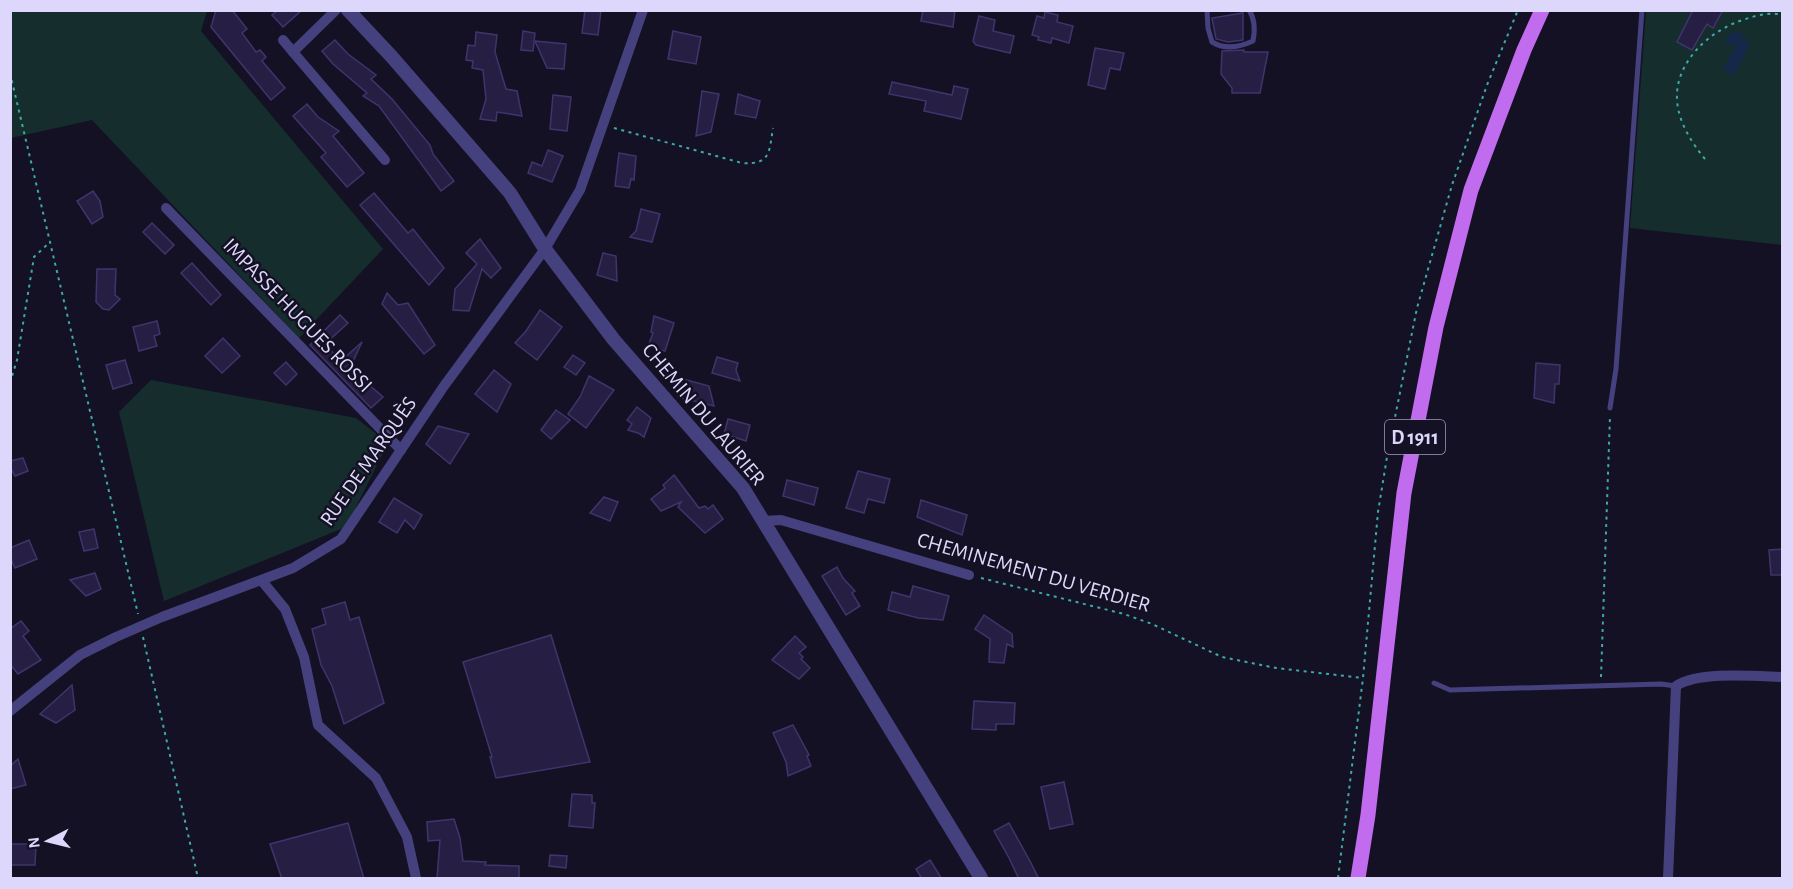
<svg xmlns="http://www.w3.org/2000/svg" width="1793" height="889" font-family="'Alegreya Sans',sans-serif">
<rect width="100%" height="100%" fill="#151124"/>
<g fill="#152d2d">
<polygon points="10,11 207,11 201,31 383,249 299,338 92,120 11,138"/>
<polygon points="1646,11 1782,11 1782,245 1630,228"/>
<polygon points="151,380 356,418 388,443 346,527 164,601 119,412"/>
</g>
<polygon fill="#162849" points="1743,32 1741,38 1751,43 1734,75 1723,69 1736,45 1725,42 1730,33"/>
<g fill="#271f43" stroke="#40346c" stroke-width="1.5">
<polygon points="216,10 232,10 247,29 242,33 256,52 260,50 266,57 262,61 285,88 271,100 211,27"/>
<polygon points="278,10 302,10 283,27 272,15"/>
<polygon points="585,10 601,10 598,35 582,33"/>
<polygon points="923,10 955,10 953,27 921,21"/>
<polygon points="1693,10 1723,10 1713,28 1707,24 1692,50 1677,42"/>
<polygon points="1045,12 1058,15 1057,22 1073,26 1069,43 1052,38 1051,43 1038,40 1039,37 1032,35 1037,16 1044,18"/>
<polygon points="1243,13 1243,40 1228,42 1216,39 1212,18"/>
<polygon points="979,16 995,20 993,31 1014,36 1010,53 976,45 973,41"/>
<polygon points="523,31 535,33 533,51 521,50"/>
<polygon points="673,31 701,37 696,64 668,59"/>
<polygon points="476,32 497,35 495,52 506,89 517,91 522,116 497,112 496,121 480,119 486,99 483,70 472,68 473,61 466,60 468,45 475,46"/>
<polygon points="335,40 348,54 376,75 371,79 392,99 430,145 433,154 454,181 441,191 379,106 363,96 367,93 333,64 322,51"/>
<polygon points="535,41 566,44 564,69 547,68"/>
<polygon points="1095,48 1124,53 1120,70 1110,68 1105,89 1088,85"/>
<polygon points="1244,50 1244,52 1268,52 1260,93 1232,93 1232,88 1221,74 1222,51"/>
<polygon points="892,82 952,95 954,86 968,89 961,119 924,111 926,101 889,94"/>
<polygon points="702,91 719,94 711,132 696,136"/>
<polygon points="738,94 760,101 756,118 735,114"/>
<polygon points="553,95 571,97 567,131 550,129"/>
<polygon points="307,104 318,117 339,131 333,136 364,173 347,187 321,157 326,153 293,116"/>
<polygon points="548,150 563,156 552,182 528,173 532,162 542,166"/>
<polygon points="619,153 636,156 634,180 631,179 629,188 615,186"/>
<polygon points="93,191 100,201 103,217 92,224 77,201"/>
<polygon points="374,193 408,233 413,229 444,268 429,285 360,205"/>
<polygon points="641,209 660,214 652,242 630,237 636,231"/>
<polygon points="152,223 174,245 165,254 143,232"/>
<polygon points="480,239 501,268 491,278 482,269 469,311 453,310 455,289 477,264 466,253"/>
<polygon points="603,253 616,256 617,281 597,275"/>
<polygon points="192,263 221,295 211,305 181,273"/>
<polygon points="97,269 116,269 115,295 120,299 109,310 103,309 96,302"/>
<polygon points="387,293 398,305 408,303 435,345 424,354 382,304"/>
<polygon points="540,310 562,327 537,360 515,343 526,331"/>
<polygon points="340,315 348,323 325,344 341,361 362,342 350,368 383,397 371,408 310,345"/>
<polygon points="654,316 674,323 665,351 648,346 653,333 651,332"/>
<polygon points="157,321 160,334 154,336 157,346 139,351 133,327"/>
<polygon points="223,338 240,356 222,373 205,356"/>
<polygon points="573,355 585,363 576,375 564,367"/>
<polygon points="717,357 738,363 736,370 740,381 712,373"/>
<polygon points="125,360 132,383 113,389 106,365"/>
<polygon points="286,362 297,374 286,385 274,373"/>
<polygon points="1536,363 1560,365 1559,384 1555,384 1554,403 1534,398"/>
<polygon points="494,370 511,384 497,412 475,394"/>
<polygon points="589,376 614,390 586,428 568,414 580,397"/>
<polygon points="683,379 709,386 714,406 678,397"/>
<polygon points="637,407 651,418 644,437 638,433 628,430 632,424 627,420"/>
<polygon points="556,410 570,420 551,439 541,430"/>
<polygon points="728,419 750,425 746,441 724,434"/>
<polygon points="438,426 469,434 450,464 426,444"/>
<polygon points="23,458 28,471 15,476 10,467 10,461"/>
<polygon points="858,471 890,479 884,503 868,499 864,513 846,508"/>
<polygon points="674,475 699,508 705,506 708,509 713,505 723,519 705,533 678,507 681,502 661,511 651,499 665,488 663,485"/>
<polygon points="787,480 818,488 814,505 783,496"/>
<polygon points="604,497 618,502 610,521 590,513"/>
<polygon points="394,498 422,515 414,529 405,520 397,533 379,522"/>
<polygon points="921,500 967,515 962,535 917,517"/>
<polygon points="94,529 98,548 84,551 79,532"/>
<polygon points="29,540 37,559 15,568 10,557 10,548"/>
<polygon points="1782,549 1782,575 1771,575 1769,550"/>
<polygon points="837,567 843,578 855,591 852,593 860,606 846,615 822,576"/>
<polygon points="95,573 101,589 86,596 70,580"/>
<polygon points="913,586 949,596 943,620 918,618 888,610 892,592 910,597"/>
<polygon points="345,602 350,620 359,617 384,703 344,724 332,686 321,665 312,629 326,624 322,609"/>
<polygon points="984,615 1012,634 1013,647 1007,644 1004,663 989,662 990,639 975,629"/>
<polygon points="21,621 29,631 23,636 41,660 18,674 10,664 10,629"/>
<polygon points="551,635 590,762 496,778 490,757 492,757 463,662"/>
<polygon points="795,636 806,647 799,653 803,657 801,659 810,668 799,679 772,660"/>
<polygon points="72,685 75,710 56,723 40,714"/>
<polygon points="974,701 1015,703 1014,724 996,724 996,730 972,729"/>
<polygon points="793,725 809,755 807,756 811,766 788,776 786,762 773,733"/>
<polygon points="18,759 26,785 10,789 10,766"/>
<polygon points="1064,782 1073,824 1050,829 1041,787"/>
<polygon points="572,794 592,795 592,803 595,803 593,828 569,826"/>
<polygon points="454,819 460,838 463,861 486,862 485,865 519,866 519,879 437,878 440,840 428,841 427,822"/>
<polygon points="348,823 364,879 282,879 270,844"/>
<polygon points="1009,823 1031,863 1039,879 1019,879 1009,858 994,831"/>
<polygon points="10,844 36,844 35,865 10,865"/>
<polygon points="550,855 567,856 566,868 549,866"/>
<polygon points="930,860 942,879 922,879 916,869"/>
</g>
<g fill="none" stroke-linecap="round" stroke-linejoin="round">
<g stroke="#3caaa7" stroke-width="2" stroke-dasharray="3 4.5" stroke-linecap="butt">
<polyline points="10,73 138,614"/>
<path d="M614,128L742,163C771,165 769,152 773,128"/>
<path d="M1705,159C1678,126 1664,91 1693,54C1705,39 1720,29 1737,22C1751,17 1768,11 1782,15"/>
<polyline points="10,383 17,360 34,257 50,242"/>
<polyline points="981,578 1124,614 1152,624 1222,657 1276,668 1363,678"/>
<polyline points="143,637 198,878"/>
<polyline points="1601,677 1610,416"/>
<polyline points="1338,878 1363,678 1378,512 1387,457 1417,308 1452,185 1487,85 1518,10"/>
</g>
<g stroke="#45417e" stroke-width="5">
<path d="M1207,10L1208,28L1212,42C1225,50 1240,47 1253,41C1255,31 1255,19 1249,10"/>
<polyline points="1610,408 1616,369 1642,10"/>
<polyline points="1434,683 1450,690 1661,684 1676,686"/>
</g>
<g stroke="#45417e" stroke-width="10">
<polyline points="336,10 293,52 385,160"/>
<polyline points="283,40 293,52"/>
<polyline points="166,208 401,450"/>
<polyline points="763,521 781,520 969,575"/>
<polyline points="262,581 285,609 304,657 318,725 376,778 407,837 416,878"/>
<polyline points="10,711 80,655 116,637 162,617 293,568 341,539 444,386 545,249 580,190 643,10"/>
<path d="M1668,878L1676,686C1699,671 1754,676 1782,677"/>
</g>
<polyline stroke="#45417e" stroke-width="14" points="348,10 392,57 510,193 545,249 614,340 743,488 981,878"/>
<polyline stroke="#c16bef" stroke-width="15" points="1358,878 1368,815 1404,493 1436,327 1471,190 1524,50 1542,10"/>
</g>
<g text-anchor="middle" stroke-width="5" stroke-linejoin="round" paint-order="stroke">
<rect fill="#151124" stroke="#a19cba" stroke-width="1.5" x="1385" y="420" width="60" height="34" rx="4.5"/>
<g font-size="20" font-weight="bold" fill="#ddd8fb">
<text x="1415" y="444">D 1911</text>
</g>
<g font-size="21" fill="#ddd8fb" stroke="#151124">
<text transform="translate(298 315) rotate(46)" y="7">IMPASSE HUGUES ROSSI</text>
<text transform="translate(704 414) rotate(50)" y="7">CHEMIN DU LAURIER</text>
<text transform="translate(368 461) rotate(-55)" y="7">RUE DE MARQUÈS</text>
<text transform="translate(1034 572) rotate(16)" y="7">CHEMINEMENT DU VERDIER</text>
</g>
</g>
<rect width="1793" height="889" fill="none" stroke="#ddd8fb" stroke-width="24"/>
<g transform="translate(48 841) rotate(263)" stroke="#151124" stroke-width="4.5" paint-order="stroke">
<path d="M0-4.5L10 22L0 15L-10 22Z" fill="#ddd8fb"/>
<text y="-9" font-size="16" font-weight="bold" text-anchor="middle" fill="#ddd8fb">N</text>
</g>
</svg>
